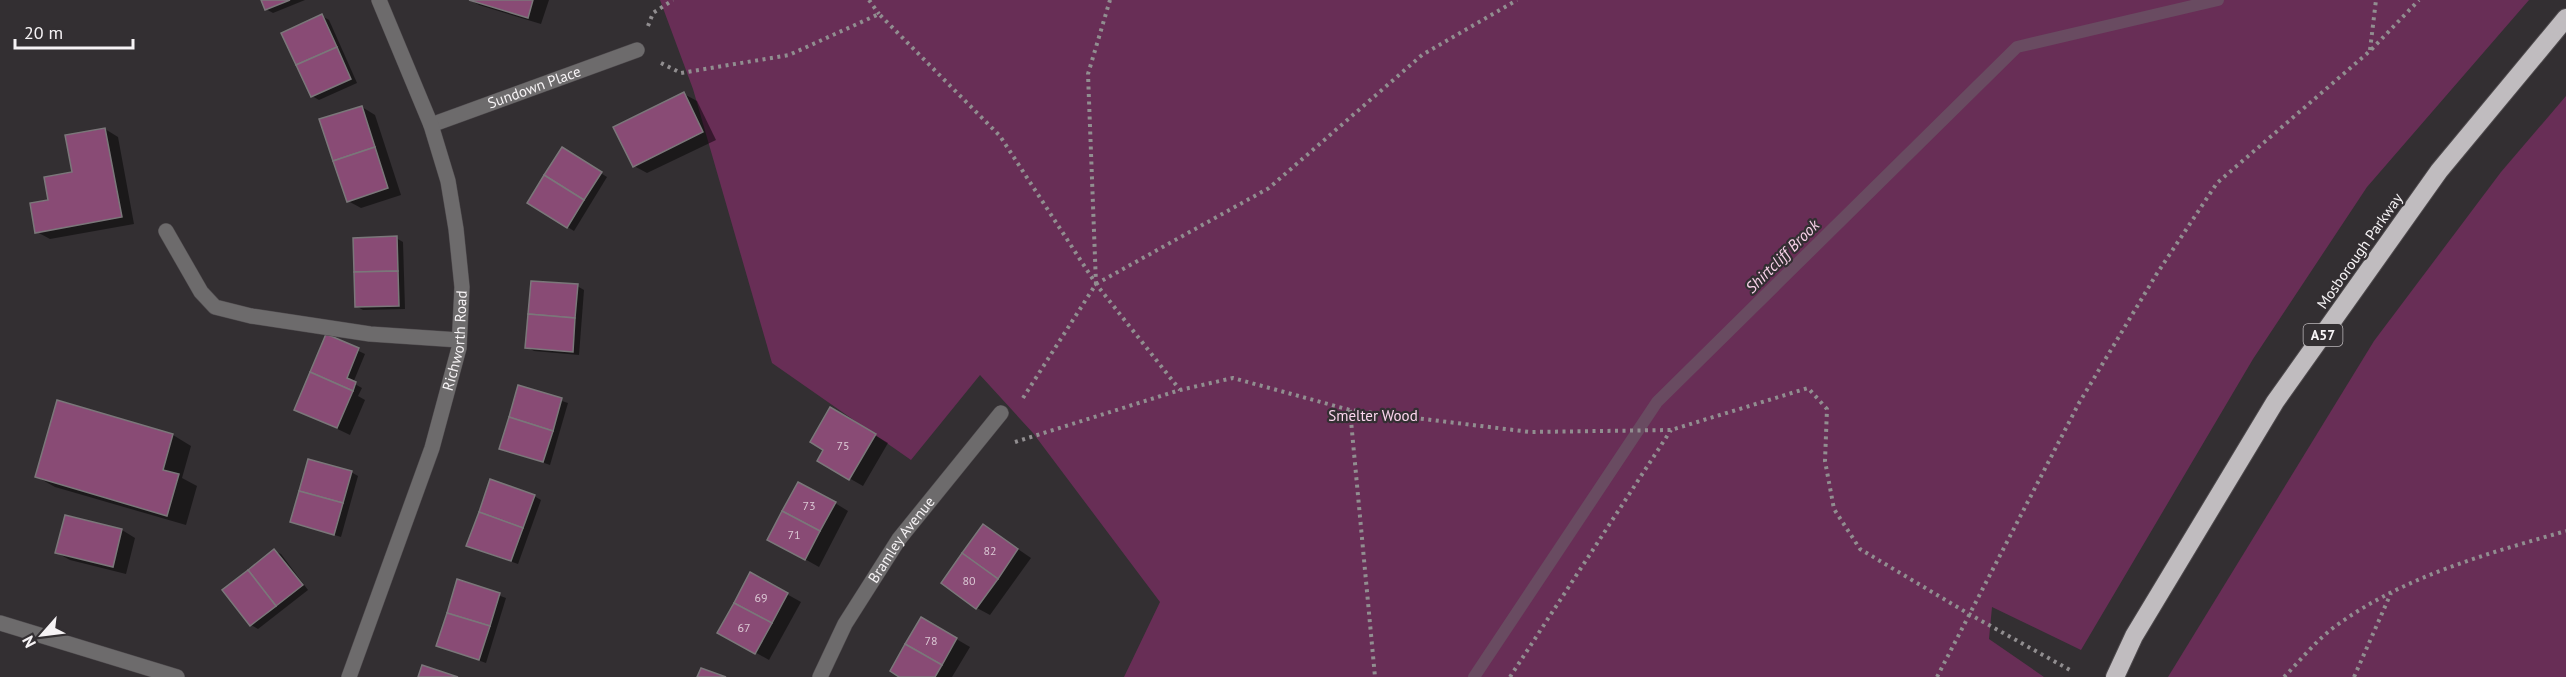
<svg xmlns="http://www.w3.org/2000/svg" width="2566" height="677" font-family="'PT Sans',sans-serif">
<rect width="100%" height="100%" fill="#332f32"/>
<g fill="#682e56">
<polygon points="660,0 2529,0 2367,187 2253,359 2081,650 1992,607 1989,639 2044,677 1124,677 1160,602 1033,433 980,375 911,460 772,363 693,89"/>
<polygon points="2566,96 2566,677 2168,677 2374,341 2501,172"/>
</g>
<g fill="#0007">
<polygon points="263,0 305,0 273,13 266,9"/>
<polygon points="470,0 549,0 541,24 479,5"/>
<polygon points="322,16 329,20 357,83 319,100 312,96"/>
<polygon points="684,94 697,101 716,140 647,173 634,166"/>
<polygon points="362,107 375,115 401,195 361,208 348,201"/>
<polygon points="105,129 118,137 134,224 50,239 37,232 50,201 74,173"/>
<polygon points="562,149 607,177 574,231 529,203"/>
<polygon points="396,238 403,242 405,309 363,310 356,306"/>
<polygon points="577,286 584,290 579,355 534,351 527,347"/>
<polygon points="327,336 365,354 353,383 362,388 358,396 365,400 350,435 296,409"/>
<polygon points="519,387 568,403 550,465 501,448"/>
<polygon points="59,402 173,435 191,446 182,478 197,486 186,525 55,487 37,477"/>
<polygon points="831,409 888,443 863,486 819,461 825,450"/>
<polygon points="351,472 358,476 341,537 292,522"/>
<polygon points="534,496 541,500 518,564 475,549"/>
<polygon points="835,503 848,511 819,567 769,539"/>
<polygon points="984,526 1031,558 990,615 977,608"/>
<polygon points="122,530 135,538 126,574 70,560 57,553"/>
<polygon points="274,551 281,554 308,590 258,629 251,625 224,590"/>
<polygon points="751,574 801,602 769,660 719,632"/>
<polygon points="458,581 506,598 486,663 438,646"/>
<polygon points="922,619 970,647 952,677 902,677"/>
</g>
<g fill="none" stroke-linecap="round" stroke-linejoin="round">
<polyline stroke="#694b61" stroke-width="12" points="1474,677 1657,402 2017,47 2218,0"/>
</g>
<g fill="#894b75" stroke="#7b777a" stroke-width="1.5">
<polygon points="261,0 290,0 265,10"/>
<polygon points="469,0 533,0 528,18"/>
<polygon points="322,14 337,47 296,65 281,33"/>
<polygon points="337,47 351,79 311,97 296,65"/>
<polygon points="684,92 703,132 633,167 613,127"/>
<polygon points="362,106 375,147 333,161 319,119"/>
<polygon points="105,128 122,217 35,233 30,203 48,200 44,177 72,172 65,135"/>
<polygon points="375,147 388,188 347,202 333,161"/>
<polygon points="562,147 602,172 584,200 544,175"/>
<polygon points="544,175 584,200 567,228 527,203"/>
<polygon points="397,236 398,271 354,272 353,238"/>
<polygon points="398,271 399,306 355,307 354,272"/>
<polygon points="531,281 578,284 575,318 528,314"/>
<polygon points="528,314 575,318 573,352 525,348"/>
<polygon points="326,334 359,348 347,378 356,382 353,391 310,372"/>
<polygon points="310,372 353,391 337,428 294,410"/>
<polygon points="518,385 562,398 553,431 509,417"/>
<polygon points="57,400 173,434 163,470 179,474 167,516 35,477"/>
<polygon points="830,407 876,434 849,480 817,461 823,450 810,442"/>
<polygon points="509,417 553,431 543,462 499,449"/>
<polygon points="308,459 352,471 343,503 299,491"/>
<polygon points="490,479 535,495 523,528 479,512"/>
<polygon points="798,482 836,502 820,531 782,511"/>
<polygon points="299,491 343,503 334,535 290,522"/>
<polygon points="782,511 820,531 805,560 767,540"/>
<polygon points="479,512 523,528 511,561 466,546"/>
<polygon points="65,515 122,529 113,567 55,553"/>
<polygon points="983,524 1018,549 998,579 962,553"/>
<polygon points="274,549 303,585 276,606 248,570"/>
<polygon points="962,553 998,579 976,609 941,583"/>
<polygon points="248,570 276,606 250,626 222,590"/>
<polygon points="750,572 788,593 772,623 734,603"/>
<polygon points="457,579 500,593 490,626 447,613"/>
<polygon points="734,603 772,623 755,654 717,633"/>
<polygon points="447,613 490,626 479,660 436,646"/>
<polygon points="921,617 957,638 942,665 905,644"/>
<polygon points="905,644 942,665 935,677 899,677 890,671"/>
<polygon points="422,665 458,677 418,677"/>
<polygon points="701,668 726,677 697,677"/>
</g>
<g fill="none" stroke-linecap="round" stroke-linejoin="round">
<defs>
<g id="minor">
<path id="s1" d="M431,125L637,50"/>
<polyline points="166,231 201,292 215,307 251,316 370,334 459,340"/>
<polyline points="0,623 177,677"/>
<path id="s2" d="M349,677L432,448L459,348L462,287L456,229L448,181L431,125L379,0"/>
<path id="s3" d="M820,677L845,624L899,539L1001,413"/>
</g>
<polyline id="highway" points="2115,677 2134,636 2275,402 2439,171 2566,18"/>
</defs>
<use href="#minor" stroke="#4e4a4d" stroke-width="16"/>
<use href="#highway" stroke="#4e4a4d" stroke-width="20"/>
<g stroke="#918e90" stroke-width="4" stroke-dasharray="3 4.5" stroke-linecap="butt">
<polyline points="869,0 879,14"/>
<polyline points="648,26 653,13 673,0"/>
<polyline points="2370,50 2376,0"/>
<polyline points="661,63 681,73 789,55 879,14 1000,136 1096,284 1180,390"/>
<polyline points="1096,284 1269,188 1422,55 1517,0"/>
<polyline points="1023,398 1096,284 1088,74 1110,0"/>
<polyline points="1350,410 1375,677"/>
<polyline points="1015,442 1180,390 1233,378 1350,410 1530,432 1671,430 1808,388 1827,409 1825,461 1834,509 1860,549 1969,614 2070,670"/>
<polyline points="1510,677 1671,430"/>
<polyline points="1937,677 2079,403 2156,275 2217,183 2370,51 2419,0"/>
<path d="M2284,677C2301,660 2317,639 2337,625C2405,576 2486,554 2566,531"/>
<polyline points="2354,677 2391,593"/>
</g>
<use href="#minor" stroke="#6d6b6c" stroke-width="15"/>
<use href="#highway" stroke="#c0bcbf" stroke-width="18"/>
</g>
<g text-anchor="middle" stroke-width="4.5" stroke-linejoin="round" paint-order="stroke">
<g font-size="12" fill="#dbc9d5">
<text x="843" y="450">75</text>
<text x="809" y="510">73</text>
<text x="794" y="539">71</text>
<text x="990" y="555">82</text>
<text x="969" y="585">80</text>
<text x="761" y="602">69</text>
<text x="744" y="632">67</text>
<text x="931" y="645">78</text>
</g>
<rect fill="#332f32" stroke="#bcb8ba" stroke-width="1.5" x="2303.5" y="324" width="39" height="22" rx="4.5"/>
<g font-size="14" font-weight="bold" fill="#f6f3f5">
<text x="2323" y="340">A57</text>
</g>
<g font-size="15" fill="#f6f3f5" stroke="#332f32">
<text dy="5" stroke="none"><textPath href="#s1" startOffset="110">Sundown Place</textPath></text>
<text transform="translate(2360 251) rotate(-55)" y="5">Mosborough Parkway</text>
<text dy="5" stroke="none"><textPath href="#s2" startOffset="354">Richworth Road</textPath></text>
<text dy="5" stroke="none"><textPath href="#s3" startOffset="160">Bramley Avenue</textPath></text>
</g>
<g font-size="15" fill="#fdd7ef" stroke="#332f32">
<text x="1373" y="421">Smelter Wood</text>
</g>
<g font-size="16" font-style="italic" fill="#f8d2e9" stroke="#332f32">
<text transform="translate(1782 256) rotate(-45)" y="6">Shirtcliff Brook</text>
</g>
</g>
<g transform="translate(42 635) rotate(242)" stroke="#332f32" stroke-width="4.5" paint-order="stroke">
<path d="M0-4.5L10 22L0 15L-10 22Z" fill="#f6f3f5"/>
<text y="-9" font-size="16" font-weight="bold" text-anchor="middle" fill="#f6f3f5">N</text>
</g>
<path d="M15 39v9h118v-9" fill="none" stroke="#f6f3f5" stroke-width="3"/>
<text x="24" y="39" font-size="18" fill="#f6f3f5" stroke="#332f32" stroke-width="4.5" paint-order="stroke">20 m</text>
</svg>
